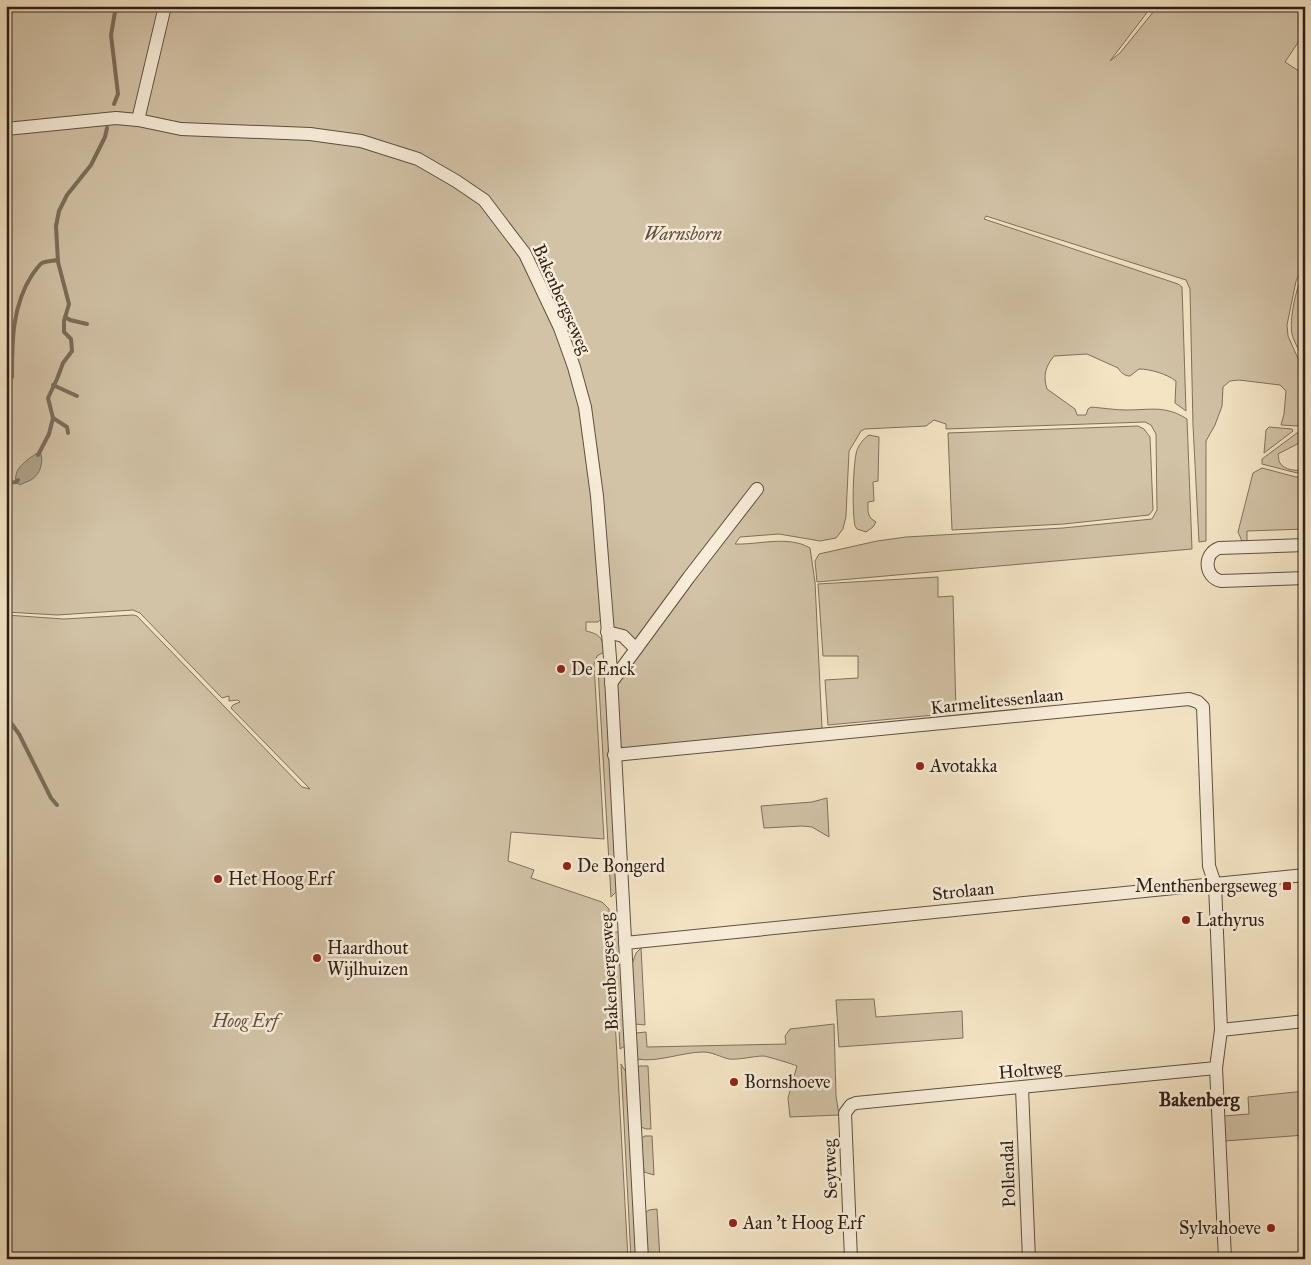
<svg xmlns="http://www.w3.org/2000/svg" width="1311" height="1265" font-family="'IM FELL Great Primer',serif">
<rect width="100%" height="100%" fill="#f4e4c4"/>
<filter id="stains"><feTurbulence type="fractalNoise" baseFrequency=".004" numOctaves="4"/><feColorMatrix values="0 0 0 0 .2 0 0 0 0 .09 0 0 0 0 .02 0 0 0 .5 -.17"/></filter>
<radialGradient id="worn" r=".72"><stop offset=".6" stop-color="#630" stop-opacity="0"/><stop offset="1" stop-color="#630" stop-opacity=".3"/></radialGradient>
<g fill="#d2c2a6" stroke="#7f705e">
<path d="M6,6H1152L1110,61L1120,53L1158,6H1305V32L1285,62L1305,75V269L1299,275L1296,281L1287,325L1288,336L1305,374V420L1298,426L1281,425L1284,414L1286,391L1280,385L1239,380L1230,381L1223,387L1222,406L1215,425L1206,441V541L1199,542L1193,425L1190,289L1186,280L986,216L984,219L1178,284L1182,287L1186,411L1175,403L1176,381C1167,374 1150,369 1139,369L1130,376C1125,376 1121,373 1118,368L1087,354L1054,356C1045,367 1043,376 1047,389L1075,409L1077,415H1086L1088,409L1091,407C1103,408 1115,410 1126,410C1151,410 1165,405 1187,419L1192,549L817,582L815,561L819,554L877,541L906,537L1063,528L1152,519L1157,510L1156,434L1151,425L1145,422L946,429V424L934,420L926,426L865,429L861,431L849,451L846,516L843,529L836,538L820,541L779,534L740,537L735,544C758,545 788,535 810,548L815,582L822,728L819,731L625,748L619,746L615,684L636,652L612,625L592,494L601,619L598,622H586V631C600,634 603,638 604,652L597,656L594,664L604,839L511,832L508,861L534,870L531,878L602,902L609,909L628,1259H6V615L64,619L133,615L137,616L302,787L310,789L231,708L233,705L240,702L238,700L229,701V696L222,698L140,613L133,610L57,615L6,612Z"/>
<path d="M1305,274V362C1301,353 1294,343 1292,334C1289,322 1296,282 1305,274Z"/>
<polygon points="1138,426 1144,429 1150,437 1153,510 1149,515 1064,524 952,530 948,433"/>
<polygon points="1269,427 1292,429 1293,431 1264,453 1266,430"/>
<path d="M1301,430H1305V440L1278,454C1279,457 1278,460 1280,463C1284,470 1298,472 1305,469V471L1297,473L1262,464V459Z"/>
<path d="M869,435L879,437L878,481L873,482L874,501L868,502C868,512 867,517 876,522L873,527L866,532L857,529L855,526C852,511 853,470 856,454C857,447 863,439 869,435Z"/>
<polygon points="1262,468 1296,477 1305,476 1305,529 1247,531 1247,541 1242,541 1238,532 1253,473"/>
<polygon points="938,577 938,597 953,596 956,713 828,725 825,680 858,678 858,656 823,656 818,584"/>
<polygon points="605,668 617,891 611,897 598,669"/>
<polygon points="827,798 829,837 812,827 802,826 764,828 761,806 812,802"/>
<polygon points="614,932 620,932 625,1046 620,1049"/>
<polygon points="641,948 645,1025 635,1024 632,964 636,953"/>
<polygon points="874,999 876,1017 962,1011 963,1038 839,1047 836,1000"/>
<path d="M834,1024L836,1096L839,1115L790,1117L788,1098L797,1066C793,1064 769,1057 764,1056C753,1056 740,1060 729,1059C720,1057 713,1052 703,1052C683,1052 656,1063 637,1059L636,1033L646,1032L647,1047L786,1044L785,1036L790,1029Z"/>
<polygon points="621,1064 627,1074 637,1259 631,1259"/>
<polygon points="640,1066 648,1066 651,1129 646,1129 641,1127 638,1067"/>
<polygon points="1305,1091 1305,1135 1225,1141 1224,1116 1249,1114 1248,1097"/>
<polygon points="645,1136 652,1136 654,1175 644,1172 641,1138"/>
<polygon points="657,1209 660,1259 648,1259 645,1213 649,1210"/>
</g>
<path fill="#b0a188" stroke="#7b6d5a" d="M40,451C44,461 41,474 31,480C27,482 23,483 20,485L16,482C13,467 29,459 40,451Z"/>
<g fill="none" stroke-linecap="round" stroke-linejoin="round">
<g stroke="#7b6d5a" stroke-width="4">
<polyline points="114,104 118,94 111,35 116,6"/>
<polyline points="65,317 70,320 87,324"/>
<path d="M12,377C12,341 12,306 32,275C35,271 38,266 42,263C46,261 53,261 58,260"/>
<polyline points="53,385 77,396"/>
<polyline points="53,418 67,427 68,433"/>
<polyline points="38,455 49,434 53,418 48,398 57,379 63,363 72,351 71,339 64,332 64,321 69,304 58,262 56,226 59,211 67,195 91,165 105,137 107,128"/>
<polyline points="6,483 16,482 18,480"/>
<polyline points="6,716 19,734 51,798 57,805"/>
</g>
<defs>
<g id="minor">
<polyline points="138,120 165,6"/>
<polyline points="6,129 116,118 138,120 181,129 310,134 361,141 418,159 456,181 484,200 525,254 560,328 574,367 585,407 597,496 610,658 642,1259"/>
<path d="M1305,545L1219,548C1203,554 1204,577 1221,581L1305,578"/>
<polyline points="607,632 623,636 636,649"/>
<polyline points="611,683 689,577 757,489"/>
<polyline points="614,755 1189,699 1198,702 1203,707 1209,866 1215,884 1221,1030 1216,1068 1225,1259"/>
<polyline points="625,943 1305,875"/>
<polyline points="1221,1030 1305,1021"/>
<polyline points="1022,1088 1029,1259"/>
<polyline points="851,1259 845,1113 851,1105 856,1103 1216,1068"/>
</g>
</defs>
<use href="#minor" stroke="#5e5041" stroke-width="14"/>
<use href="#minor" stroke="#f8edd9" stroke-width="12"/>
</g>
<g fill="#8f2418" stroke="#f8edd9" stroke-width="2">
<circle cx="561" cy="669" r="5"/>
<circle cx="920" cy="766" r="5"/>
<circle cx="567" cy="866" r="5"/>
<circle cx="218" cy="879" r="5"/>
<rect x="1282" y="881" width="10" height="10" rx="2.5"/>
<circle cx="1186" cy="920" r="5"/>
<circle cx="317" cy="958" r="5"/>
<circle cx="734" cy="1082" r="5"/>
<circle cx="733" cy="1223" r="5"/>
<circle cx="1271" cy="1228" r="5"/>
</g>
<g text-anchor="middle" stroke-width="5" stroke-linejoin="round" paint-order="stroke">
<g font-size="18" font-style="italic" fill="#5e4f40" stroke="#f8edd9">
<text x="683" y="240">Warnsborn</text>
<text x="245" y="1027">Hoog Erf</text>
</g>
<g font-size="18" fill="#2c1e15" stroke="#f8edd9">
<text transform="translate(562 299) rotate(66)" y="6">Bakenbergseweg</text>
<text transform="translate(997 701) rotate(-6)" y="6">Karmelitessenlaan</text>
<text transform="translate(963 891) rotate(-6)" y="6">Strolaan</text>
<text transform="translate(609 972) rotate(-93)" y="6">Bakenbergseweg</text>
<text transform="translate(1030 1070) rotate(-5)" y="6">Holtweg</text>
<text transform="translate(830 1169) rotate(-92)" y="6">Seytweg</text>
<text transform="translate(1008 1174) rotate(-92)" y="6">Pollendal</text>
</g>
<g font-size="18" fill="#2c1e15" stroke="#f8edd9" text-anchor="start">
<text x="571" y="675">De Enck</text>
<text x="930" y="772">Avotakka</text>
<text x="577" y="872">De Bongerd</text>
<text x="228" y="885">Het Hoog Erf</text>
<text x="1277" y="892" text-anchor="end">Menthenbergseweg</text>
<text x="1196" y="926">Lathyrus</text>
<text x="327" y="954">Haardhout<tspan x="327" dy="21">Wijlhuizen</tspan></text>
<text x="744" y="1088">Bornshoeve</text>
<text x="743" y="1229">Aan 't Hoog Erf</text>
<text x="1261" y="1234" text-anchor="end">Sylvahoeve</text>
</g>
<g font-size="19" font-weight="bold" fill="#2c1e15" stroke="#f8edd9">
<text x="1199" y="1106">Bakenberg</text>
</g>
</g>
<rect width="1311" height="1265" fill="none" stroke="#f4e4c4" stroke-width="25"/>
<rect x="8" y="8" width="1296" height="1250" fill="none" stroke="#2c1e15" stroke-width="2.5"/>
<rect x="12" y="12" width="1286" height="1240" fill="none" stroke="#2c1e15"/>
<rect width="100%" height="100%" filter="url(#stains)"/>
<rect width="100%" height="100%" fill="url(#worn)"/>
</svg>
